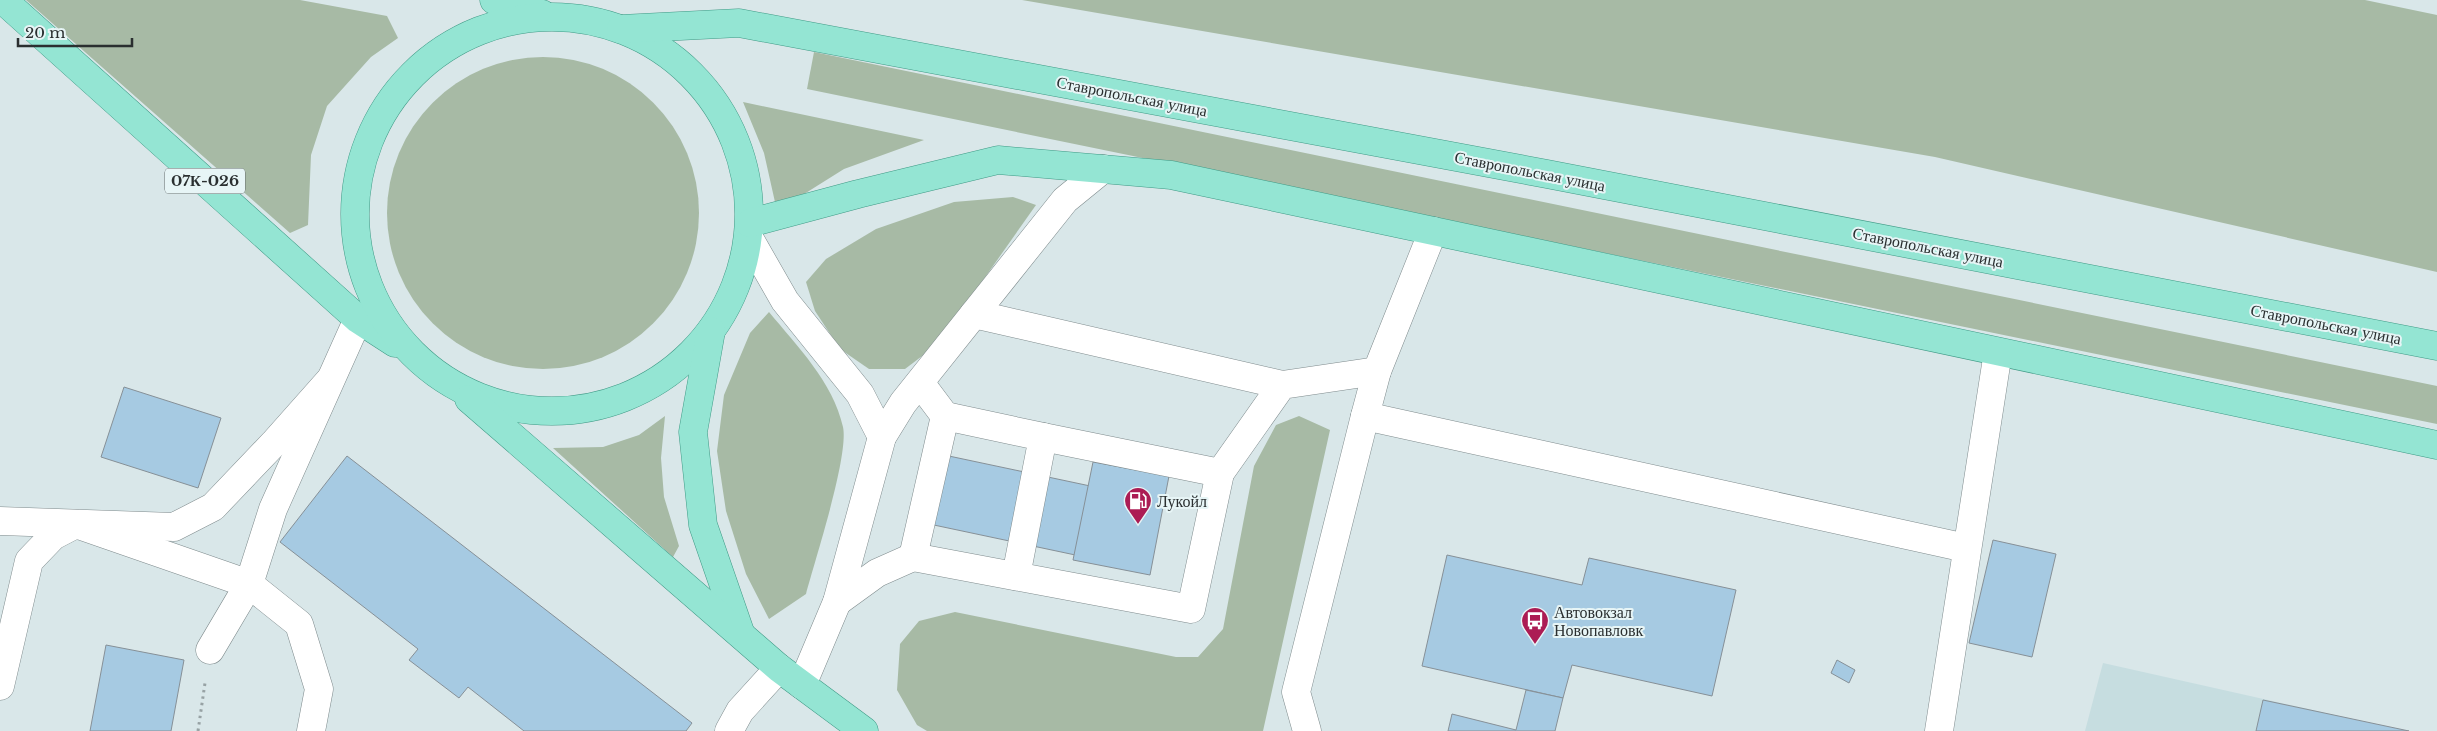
<svg xmlns="http://www.w3.org/2000/svg" width="2437" height="731" font-family="'Libre Baskerville',serif">
<rect width="100%" height="100%" fill="#d9e7e9"/>
<polygon fill="#c6dde0" points="2103,663 2406,731 2085,731"/>
<g fill="#a7baa5">
<polygon points="26,0 300,0 387,16 398,38 371,57 327,106 311,155 308,225 290,233"/>
<polygon points="1022,0 2365,0 2437,15 2437,272 1935,157"/>
<polygon points="814,52 2437,386 2437,424 807,89"/>
<circle cx="543" cy="213" r="156"/>
<polygon points="743,102 924,140 844,169 777,211 764,153"/>
<polygon points="1013,197 1036,205 938,344 905,369 869,369 840,349 815,311 806,282 826,259 876,229 954,202"/>
<path d="M769,312C797,346 833,382 843,427C849,456 815,560 806,594L769,619L746,574L726,511L717,451L724,395L750,333Z"/>
<polygon points="665,416 661,458 664,497 679,546 673,557 553,448 603,447 639,435"/>
<polygon points="1299,416 1330,430 1263,731 927,731 917,725 897,690 900,644 919,621 955,612 1176,657 1198,657 1223,629 1254,466 1276,425"/>
</g>
<g fill="#a6cae2" stroke="#869097">
<polygon points="124,387 221,418 198,488 101,457"/>
<polygon points="930,452 1095,487 1080,556 915,521"/>
<polygon points="347,456 692,723 686,731 524,731 468,687 459,698 409,660 418,649 280,542"/>
<polygon points="1093,462 1169,476 1150,575 1073,560"/>
<polygon points="1993,540 2056,554 2032,657 1969,643"/>
<polygon points="1447,555 1582,585 1589,558 1736,590 1712,696 1572,665 1563,698 1422,666"/>
<polygon points="106,645 184,660 171,731 90,731"/>
<polygon points="1837,660 1855,670 1849,683 1831,673"/>
<polygon points="1526,690 1563,698 1555,731 1448,731 1452,714 1516,730"/>
<polygon points="2263,700 2409,731 2256,731"/>
</g>
<g fill="none" stroke-linecap="round" stroke-linejoin="round">
<defs>
<g id="minor">
<polyline points="749,238 785,301 860,394 882,437"/>
<polyline points="974,314 1282,385"/>
<polyline points="945,416 1043,437 1016,576"/>
<polyline points="1365,416 1966,548"/>
<polyline points="1043,437 1220,473"/>
<polyline points="0,521 174,527 213,507 274,443 329,381"/>
<polyline points="913,557 945,416 921,384"/>
<polyline points="837,602 877,573 913,557 1191,609 1220,473 1282,385 1377,371"/>
<polyline points="210,650 249,584 273,509 358,319"/>
<polyline points="802,685 837,602 882,437 903,403 1065,200 1103,169"/>
<polyline points="0,686 29,561 53,536 76,524 249,584 299,624 319,689 311,731"/>
<polyline points="729,731 740,711 779,668"/>
<polyline points="1307,731 1296,692 1365,416 1377,371 1433,231"/>
<polyline points="1939,731 1998,352"/>
</g>
<g id="major">
<polyline points="3,0 358,319 395,343"/>
<polyline points="494,0 542,14"/>
<circle cx="552" cy="214" r="197"/>
<polyline points="621,29 739,23 1547,174 2437,346"/>
<polyline points="750,223 858,194 998,160 1171,175 2437,445"/>
<polyline points="711,331 693,432 703,525 740,632"/>
<polyline points="469,399 779,668 864,731"/>
</g>
</defs>
<use href="#minor" stroke="#7f8b8d" stroke-width="29"/>
<use href="#major" stroke="#409a86" stroke-width="29"/>
<polyline stroke="#97a2a4" stroke-width="3" stroke-dasharray="2.5 4" stroke-linecap="butt" points="198,731 205,683"/>
<use href="#minor" stroke="#fff" stroke-width="28"/>
<use href="#major" stroke="#94e5d3" stroke-width="28"/>
</g>
<defs>
<symbol id="fuel-pin" viewBox="-11 -11 22 30"><path d="M0 17L-7.5 6A9.5 9.5 0 1 1 7.5 6Z" fill="#ac1c54" stroke="#e7f5f6"/><path d="M-5.5-6h7V0h2V4h1.3V-2.5L3-4.5l.8-.8L6-3V5H2.5V1h-1V6h-7ZM-4.2-4.7v3.2H.2V-4.7Z" fill="#fff"/></symbol>
<symbol id="bus-pin" viewBox="-11 -11 22 30"><path d="M0 17L-7.5 6A9.5 9.5 0 1 1 7.5 6Z" fill="#ac1c54" stroke="#e7f5f6"/><path d="M-5-6H5V4H4V6H2V4H-2V6H-4V4H-5ZM-3.5-4V0h7V-4ZM-3.5 1.2v1.5H-2V1.2ZM2 1.2v1.5H3.5V1.2Z" fill="#fff"/></symbol>
</defs>
<g fill-rule="evenodd">
<use href="#fuel-pin" x="1122" y="485" width="32" height="43"/>
<use href="#bus-pin" x="1519" y="605" width="32" height="43"/>
</g>
<g text-anchor="middle" stroke-width="4" stroke-linejoin="round" paint-order="stroke">
<rect fill="#e7f5f6" stroke="#636a6b" stroke-width="1" x="165" y="168.5" width="80" height="25" rx="4"/>
<g font-size="15" font-weight="bold" fill="#2a2f30">
<text x="205" y="186">07К-026</text>
</g>
<g font-size="16" fill="#2a2f30" stroke="#e7f5f6">
<text transform="translate(1132 96) rotate(11)" y="6">Ставропольская улица</text>
<text transform="translate(1530 171) rotate(11)" y="6">Ставропольская улица</text>
<text transform="translate(1928 247) rotate(11)" y="6">Ставропольская улица</text>
<text transform="translate(2326 324) rotate(11)" y="6">Ставропольская улица</text>
</g>
<g font-size="16" fill="#2a2f30" stroke="#e7f5f6" text-anchor="start">
<text x="1157" y="507">Лукойл</text>
<text x="1554" y="618">Автовокзал<tspan x="1554" dy="18">Новопавловк</tspan></text>
</g>
</g>
<path d="M18 38v8h114v-8" fill="none" stroke="#2a2f30" stroke-width="2.5"/>
<text x="25" y="38" font-size="15" fill="#2a2f30" stroke="#e7f5f6" stroke-width="4" paint-order="stroke">20 m</text>
</svg>
